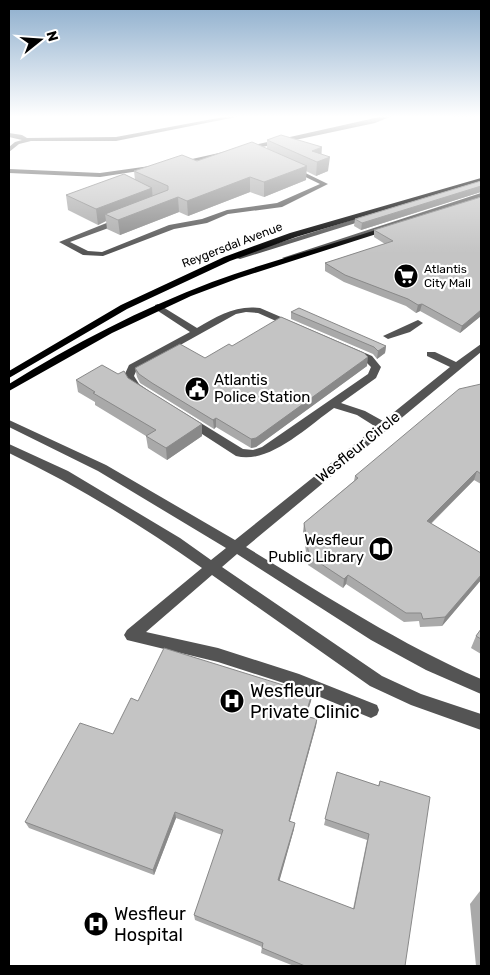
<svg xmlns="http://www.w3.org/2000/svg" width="490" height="975" font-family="Rubik,sans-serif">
<rect width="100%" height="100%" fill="#fff"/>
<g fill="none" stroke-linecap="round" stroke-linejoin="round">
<g fill="#545454" fill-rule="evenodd">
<polygon points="229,116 241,116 116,141 31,141 19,144 9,152 9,147 15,142 22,140 9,137 9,133 22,135 27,138 116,137"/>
<polygon points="384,116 392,116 375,123 177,165 174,163"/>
<polygon points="150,166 152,169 100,177 9,173 9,169 100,173"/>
<polygon points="289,167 293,167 328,184 282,207 228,214 207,223 174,229 103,256 83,255 59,242 119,218 125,218 125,222 70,242 88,251 102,252 169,225 202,219 227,210 277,203 320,184 289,169"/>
<polygon points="481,193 481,197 289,260 282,258"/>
<polygon points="368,215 375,217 240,259 233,257"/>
<path d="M158,304L197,328C218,316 235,305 260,308L372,356L381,367L376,378L341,403L365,411L383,421L450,367L427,356V352H435L456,362L481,344V352L246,547C323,594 398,643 481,679V694L426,670L371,640L237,554L222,567L382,676L421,694L481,714V730L411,705L370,686L212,575L146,632L218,648L299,674L377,705L379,710L377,715L371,718L296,687L218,662L127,640L124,635L127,630L202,568C141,525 76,485 9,453V444L68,471L180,538L211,560L226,548L98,471L9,427V420L106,465L235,540L376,427L357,415L334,408C308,426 269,465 236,456L131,388L124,376L129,365L190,332L155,309V305ZM246,312L258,313L364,360L371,367L368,374L262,447L253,450L243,449L152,393L139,384L134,376L137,369L236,314Z"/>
<polygon points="418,320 423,323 410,332 388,339 383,336"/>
</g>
<g fill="#000" fill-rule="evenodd">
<polygon points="481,178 481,182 296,237 230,261 127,309 9,378 9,371 121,305 224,257 290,233"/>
<path d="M385,227L392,229L239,278L191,296L112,333L9,391V384C73,344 141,309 212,282C269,261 328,246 385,227Z"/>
</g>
</g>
<g fill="#a9a9a9">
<polygon points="452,116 478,116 478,117 453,117"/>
<polygon points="267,140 321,154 328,171 316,176 306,171 306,180 264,197 250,192 188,216 179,212 120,235 107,229 106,221 98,225 68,210 66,195 135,180 134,171 267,149"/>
<polygon points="481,181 481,192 361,230 354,226 355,219"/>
<polygon points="481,197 481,316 460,333 420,311 416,313 406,306 344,282 325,271 325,263 385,244 374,237 374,230"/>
<polygon points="291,312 386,346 385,353 377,359 373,354 291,319"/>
<polygon points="232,346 367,366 256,447 251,448 216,427 214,429 153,391 140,383 137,377 135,368 205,358"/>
<polygon points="118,374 128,378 202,436 167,460 148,448 146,436 95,405 95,402 78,392 76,380"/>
<polygon points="481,384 481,484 474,480 431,524 481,553 481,580 442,626 420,627 419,621 404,622 346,584 343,588 308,565 303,532 304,523 354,481 355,476"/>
<polygon points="481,629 481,654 471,648 476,636"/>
<polygon points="312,694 311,701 306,716 317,719 316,726 290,821 294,829 279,881 353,909 367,840 324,825 337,772 378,786 380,781 405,966 294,966 261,953 262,947 195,920 194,915 222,835 176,818 154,875 29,828 25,822 113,734 138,701"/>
<polygon points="480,891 481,891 481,966 476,966 470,904"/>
</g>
<g fill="#898989">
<polygon points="322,147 321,160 330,157 328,171 316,176 317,162 312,151"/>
<polygon points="307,166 306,180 264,197 264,182"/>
<polygon points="250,177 250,192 188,216 187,201"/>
<polygon points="481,186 481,192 361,230 362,223"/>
<polygon points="152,188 153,203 105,214 106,221 98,225 96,209"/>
<polygon points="178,197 179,212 120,235 118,220"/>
<polygon points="422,304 420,311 416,313 418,305"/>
<polygon points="481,310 481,316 460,333 462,326"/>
<polygon points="386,346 385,353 377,359 378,351"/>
<polygon points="368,357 367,366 256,447 251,448 251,439"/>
<polygon points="216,418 216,427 214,429 213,420"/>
<polygon points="202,424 202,436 167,460 166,448"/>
<polygon points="477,471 474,480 424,530 427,521"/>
<polygon points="348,575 346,584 343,588 344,579"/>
<polygon points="481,575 481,580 442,626 445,617"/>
<polygon points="312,694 311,701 304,722 305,716"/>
<polygon points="317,719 316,726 288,827 289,821"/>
<polygon points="175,812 176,818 154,875 153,870"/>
<polygon points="295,823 294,829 278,886 278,880"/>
</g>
<g fill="#c4c4c4" stroke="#898989">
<polygon points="281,135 322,147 312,151 330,157 317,162 267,140"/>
<polygon points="252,142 307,166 264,182 250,177 187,201 178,197 118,220 105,214 168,190 168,186 134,171 182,155 197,161"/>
<polygon points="124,174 152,188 96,209 66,195"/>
<polygon points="481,181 481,186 362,223 355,219"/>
<polygon points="481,197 481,310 462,326 422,304 418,305 408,299 345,275 325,263 393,241 374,230"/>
<polygon points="299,308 386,346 378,351 374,347 291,312"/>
<polygon points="281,317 364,353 368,357 256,438 251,439 216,418 213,420 152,383 139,374 135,368 180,344 205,358 229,344 232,346"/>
<polygon points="102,365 118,374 124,371 128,378 202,424 166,448 146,436 156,430 93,393 95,392 76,380"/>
<polygon points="481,384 481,474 477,471 427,521 481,553 481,575 445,617 423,619 421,613 406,613 348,575 344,579 309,556 304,523 358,478 355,476 459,389"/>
<polygon points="481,629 481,639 476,636"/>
<polygon points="164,648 312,694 305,716 317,719 289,821 295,823 278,880 354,909 369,834 325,819 337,772 379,786 380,781 430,797 405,966 305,966 262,948 263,943 194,915 223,830 175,812 153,870 25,822 80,723 113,734 131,698 138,701"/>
</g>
<linearGradient id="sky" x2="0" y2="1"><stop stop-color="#8cadcc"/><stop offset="0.46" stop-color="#fff"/><stop offset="1" stop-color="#fff" stop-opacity="0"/></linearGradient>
<rect width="490" height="253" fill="url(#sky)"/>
<defs>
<symbol id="supermarket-disc" viewBox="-11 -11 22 22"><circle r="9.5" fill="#000" stroke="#fff"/><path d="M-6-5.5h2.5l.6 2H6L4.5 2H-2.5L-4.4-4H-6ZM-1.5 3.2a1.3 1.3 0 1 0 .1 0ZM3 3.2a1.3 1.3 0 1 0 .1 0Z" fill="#fff"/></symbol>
<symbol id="civic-disc" viewBox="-11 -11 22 22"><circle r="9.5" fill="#000" stroke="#fff"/><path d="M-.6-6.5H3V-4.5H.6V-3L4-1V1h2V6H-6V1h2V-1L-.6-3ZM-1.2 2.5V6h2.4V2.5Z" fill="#fff"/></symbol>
<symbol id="library-disc" viewBox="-11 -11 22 22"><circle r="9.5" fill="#000" stroke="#fff"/><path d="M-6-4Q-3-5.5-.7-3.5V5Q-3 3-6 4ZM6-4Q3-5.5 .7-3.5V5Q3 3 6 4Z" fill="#fff"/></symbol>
<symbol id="hospital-disc" viewBox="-11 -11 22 22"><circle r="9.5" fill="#000" stroke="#fff"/><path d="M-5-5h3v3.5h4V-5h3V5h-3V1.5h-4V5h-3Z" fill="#fff"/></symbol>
</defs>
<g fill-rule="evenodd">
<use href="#supermarket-disc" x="392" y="262" width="28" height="28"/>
<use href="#civic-disc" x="183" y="375" width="28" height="28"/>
<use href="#library-disc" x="367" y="535" width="28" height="28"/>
<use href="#hospital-disc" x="218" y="687" width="28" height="28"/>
<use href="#hospital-disc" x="82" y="910" width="28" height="28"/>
</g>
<g text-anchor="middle" stroke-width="4.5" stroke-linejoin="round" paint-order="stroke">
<g font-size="12" fill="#000" stroke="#fff">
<text transform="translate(232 245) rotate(-21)" y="4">Reygersdal Avenue</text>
</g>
<g font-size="12" fill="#000" stroke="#fff" text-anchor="start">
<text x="424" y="273">Atlantis<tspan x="424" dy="14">City Mall</tspan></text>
</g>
<g font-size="15" fill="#000" stroke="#fff" text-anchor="start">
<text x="214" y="385">Atlantis<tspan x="214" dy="17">Police Station</tspan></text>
<text x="364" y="545" text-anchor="end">Wesfleur<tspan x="364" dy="17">Public Library</tspan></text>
</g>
<g font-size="15" fill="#000" stroke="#fff">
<text transform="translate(358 447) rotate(-39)" y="5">Wesfleur Circle</text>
</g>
<g font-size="18" fill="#000" stroke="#fff" text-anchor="start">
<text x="250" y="697">Wesfleur<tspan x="250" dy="21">Private Clinic</tspan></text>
<text x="114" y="920">Wesfleur<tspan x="114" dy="21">Hospital</tspan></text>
</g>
</g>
<rect width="490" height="975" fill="none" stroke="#000000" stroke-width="20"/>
<g transform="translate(40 40) rotate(73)" stroke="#ffffff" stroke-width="4" paint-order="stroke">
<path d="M0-4L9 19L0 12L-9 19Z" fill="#000000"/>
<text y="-8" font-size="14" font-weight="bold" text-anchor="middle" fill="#000000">N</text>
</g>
</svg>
